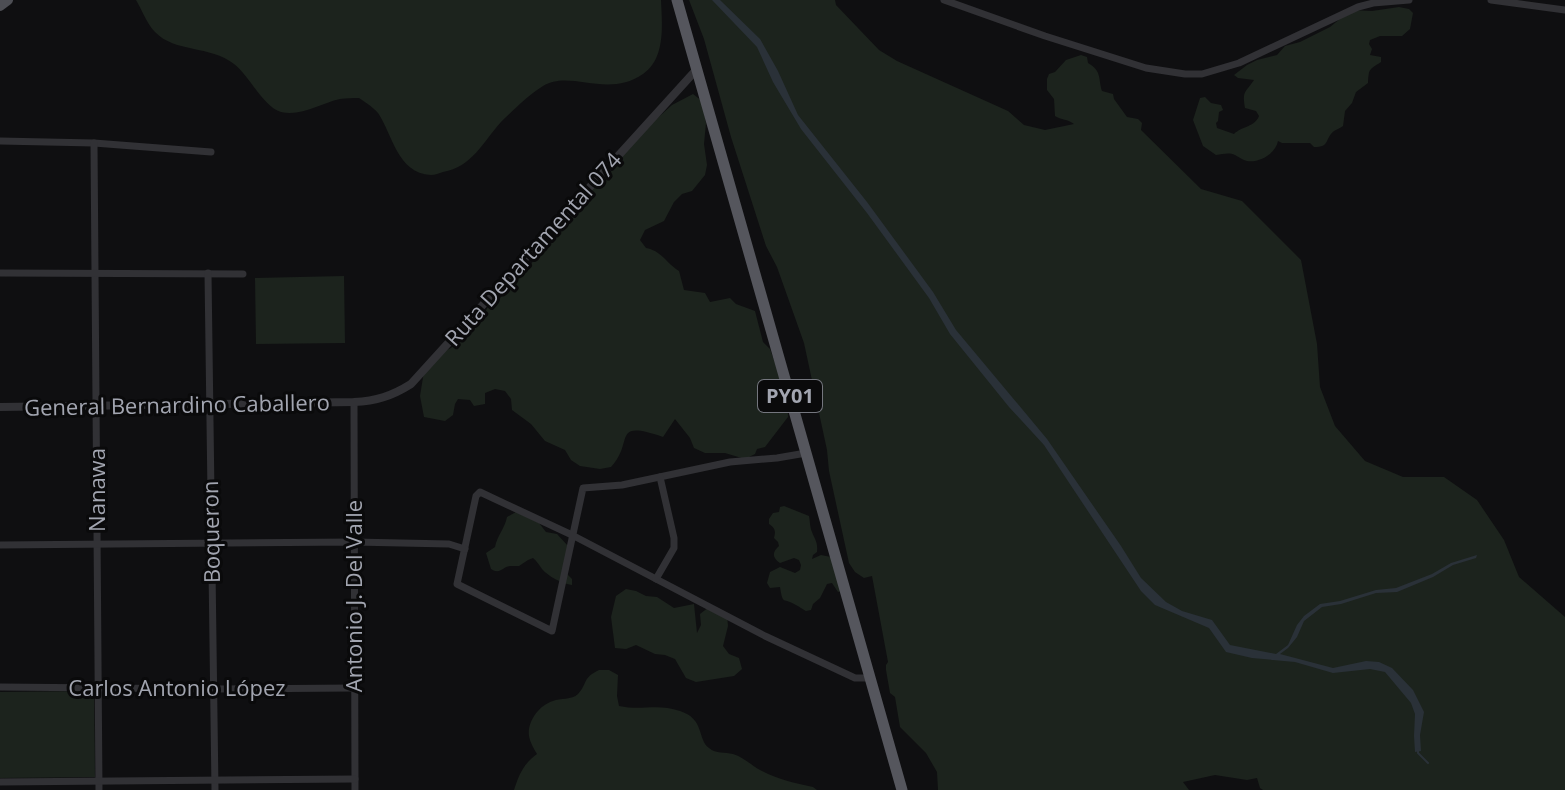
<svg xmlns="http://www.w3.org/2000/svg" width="1565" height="790" font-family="'Open Sans',sans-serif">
<rect width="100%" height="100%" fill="#0f0f11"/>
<g fill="#1c231d">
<path d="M136,0H661C662,24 666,58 643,74C607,99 570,69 543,86C530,94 512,111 501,122C483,142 472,167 443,172C439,173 435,175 431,175C397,173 393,135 378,113C373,107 365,102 359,98C353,98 346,98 340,99C321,103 301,117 281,112C263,107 249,75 234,64C210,45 175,53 155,32C147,24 142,10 136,0Z"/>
<path d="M689,0H835L836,5L879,50L897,61L1008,111L1024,125L1045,130L1074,124C1068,119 1061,120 1055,116L1054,99L1047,90V79L1049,74L1055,72L1066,60L1081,55L1087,57L1088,63C1102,71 1098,78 1102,91L1113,94L1114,99L1127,117L1138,119L1142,123L1141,130L1201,189L1242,201L1301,260L1317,344L1320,387L1335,426L1365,461L1403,477H1444L1477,500L1504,540L1519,577L1565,617V790H1263L1260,788L1257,778L1247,780L1215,775L1183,782L1189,790H938L937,772L926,753L900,727L895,697L890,693L886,670V665L888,662L872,576L864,578L855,572L849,563L829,471L827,450L804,343L777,267L766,246L731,137L704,39Z"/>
<path d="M1399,7L1409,9L1413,13L1410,29L1402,36H1380L1370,40L1369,44L1372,49L1370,55L1381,57V62C1369,70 1369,68 1368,83L1356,92L1352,103L1345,111L1343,126C1341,128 1337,129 1334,131C1324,139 1331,147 1314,147L1310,143H1282L1278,141C1276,153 1260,163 1247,161C1243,160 1239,157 1235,155C1229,152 1223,154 1216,155L1203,146L1193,120L1200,98L1205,97L1211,103L1221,105L1223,110L1219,112L1218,121L1216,123L1217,128L1234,134C1242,126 1255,127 1259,116L1256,111L1245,108C1242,91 1245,93 1254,80L1238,78L1234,75L1247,65L1257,60L1277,55L1285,46L1300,42L1330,27L1351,10L1372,11Z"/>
<path d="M693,94L702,101L706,123L704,144L707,165L705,175L692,191L682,194L674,202L664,221L645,230L640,240L646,248C662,251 666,263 679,271L684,290L705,293L710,302L730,298L736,304L755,311L763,342L770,349L778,371L787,384L788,417L765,447L757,449L755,454L745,459L725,453H705L694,448L690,438L675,419L663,437C610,419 635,442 611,467L600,469L580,466L571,460L565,450L545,441L531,424L512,410L511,399L505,391L495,389L485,393V404L474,406L470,400L458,399L455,404L453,415L445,421L424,417L420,396L425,365L432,357L451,348L476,327L488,307L494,304L515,283L517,276L529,269L541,244L551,239L560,231L570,214L603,177L613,170L631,142L672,105Z"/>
<polygon points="344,276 345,343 256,344 255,278"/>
<path d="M784,506L809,516C810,521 810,528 812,532C815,540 818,542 817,552L813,555L812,559L821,555L831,557L843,590L838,592L832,583L827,584L820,598L813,604L811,610L806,611C802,609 800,607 796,605C783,597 783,606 780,587L770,588L767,583L770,572L780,567L795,573L800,570L801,565L799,560L794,558L780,563C772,558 772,552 779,546L778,542L774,538C776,531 775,528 769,524V519L773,513L779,512L780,507Z"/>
<path d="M516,512L539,523L546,532L557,534L568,546L564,571L572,579V585C562,584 548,576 542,569C539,565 537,561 533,558L528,560L519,566C516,566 513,566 510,566C502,567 500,575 491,569L486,553L495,547C497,536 505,528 507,517Z"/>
<polygon points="626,589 636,591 646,596 657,597 674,608 694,604 697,633 701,625 700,614 709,607 727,615 728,626 723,646 729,654 739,658 742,669 734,676 696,682 686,678 675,659 665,655 655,654 636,645 626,649 615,648 611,617 616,596"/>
<path d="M599,670H609L618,675L617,696L619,706C642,711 657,703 680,711C705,719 697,739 709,748C716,754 725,752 733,754C743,757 751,765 760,770C777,779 794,783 813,787L817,790H514C519,775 523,764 537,754C534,749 530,742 529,736C527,722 539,705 553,701C560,698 572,700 578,694C588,683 582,678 599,670Z"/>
<polygon points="94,691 95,777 0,778 0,692"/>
</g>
<polygon fill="#2a3138" points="712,0 720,0 760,39 778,71 798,115 867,202 933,292 956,330 1047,439 1121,546 1141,578 1166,602 1182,611 1212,620 1230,645 1276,654 1288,645 1297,625 1304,616 1320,604 1340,601 1376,590 1396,588 1432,574 1451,563 1477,555 1476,558 1453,565 1433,577 1397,592 1376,593 1341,604 1322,607 1304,621 1297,637 1288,648 1280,654 1333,668 1366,661 1379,662 1392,668 1413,690 1424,712 1420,735 1421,751 1415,752 1414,736 1415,714 1411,703 1385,672 1370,669 1333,673 1295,662 1252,658 1226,652 1209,628 1155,605 1141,591 1044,445 1009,407 950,334 929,298 867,213 801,129 773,82 757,47"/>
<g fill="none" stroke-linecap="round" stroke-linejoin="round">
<polyline stroke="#2a3138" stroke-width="2" points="1418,749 1418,753 1428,763"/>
<g stroke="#313135" stroke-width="7">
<polyline points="944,0 1045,36 1146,68 1185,74 1202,74 1239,63 1358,7 1373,3 1409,0"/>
<polyline points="1491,0 1565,10"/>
<polyline points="0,141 94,143 211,152"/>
<polyline points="94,143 99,790"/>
<polyline points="0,273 243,274"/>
<polyline points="208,273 215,790"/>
<polyline points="354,402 355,790"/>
<polyline points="806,453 777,458 730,462 622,485 583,488 552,631 457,584 476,496 480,492 572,535 765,636 855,678 870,678"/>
<polyline points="0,545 354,542 449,544 465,549"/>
<polyline points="656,579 674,548 674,538 660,477"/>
<polyline points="0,687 213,689 354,688"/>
<polyline points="0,782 355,779"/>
</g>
<path stroke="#313135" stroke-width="8" d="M0,407L354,402C376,401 392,396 411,384L697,69"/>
<polyline stroke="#4d4e54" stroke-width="10" points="0,6 8,0"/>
<polyline stroke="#55565d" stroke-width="11" points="677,0 902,790"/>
</g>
<g text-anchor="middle" stroke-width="6" stroke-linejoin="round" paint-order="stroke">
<rect fill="#0a0a0b" stroke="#74767e" stroke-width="2" x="758" y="380" width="64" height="32" rx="6"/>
<g font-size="20" font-weight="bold" fill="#a2a5b0">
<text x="790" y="403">PY01</text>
</g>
<g font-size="22" fill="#a2a5b0" stroke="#0a0a0b">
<text transform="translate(533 249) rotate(-48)" y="8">Ruta Departamental 074</text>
<text transform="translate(177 405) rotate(-1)" y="8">General Bernardino Caballero</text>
<text transform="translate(97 490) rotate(-90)" y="8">Nanawa</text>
<text transform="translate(211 532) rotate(-91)" y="8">Boqueron</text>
<text transform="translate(354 596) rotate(-90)" y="8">Antonio J. Del Valle</text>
<text x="177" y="696">Carlos Antonio López</text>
</g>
</g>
</svg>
